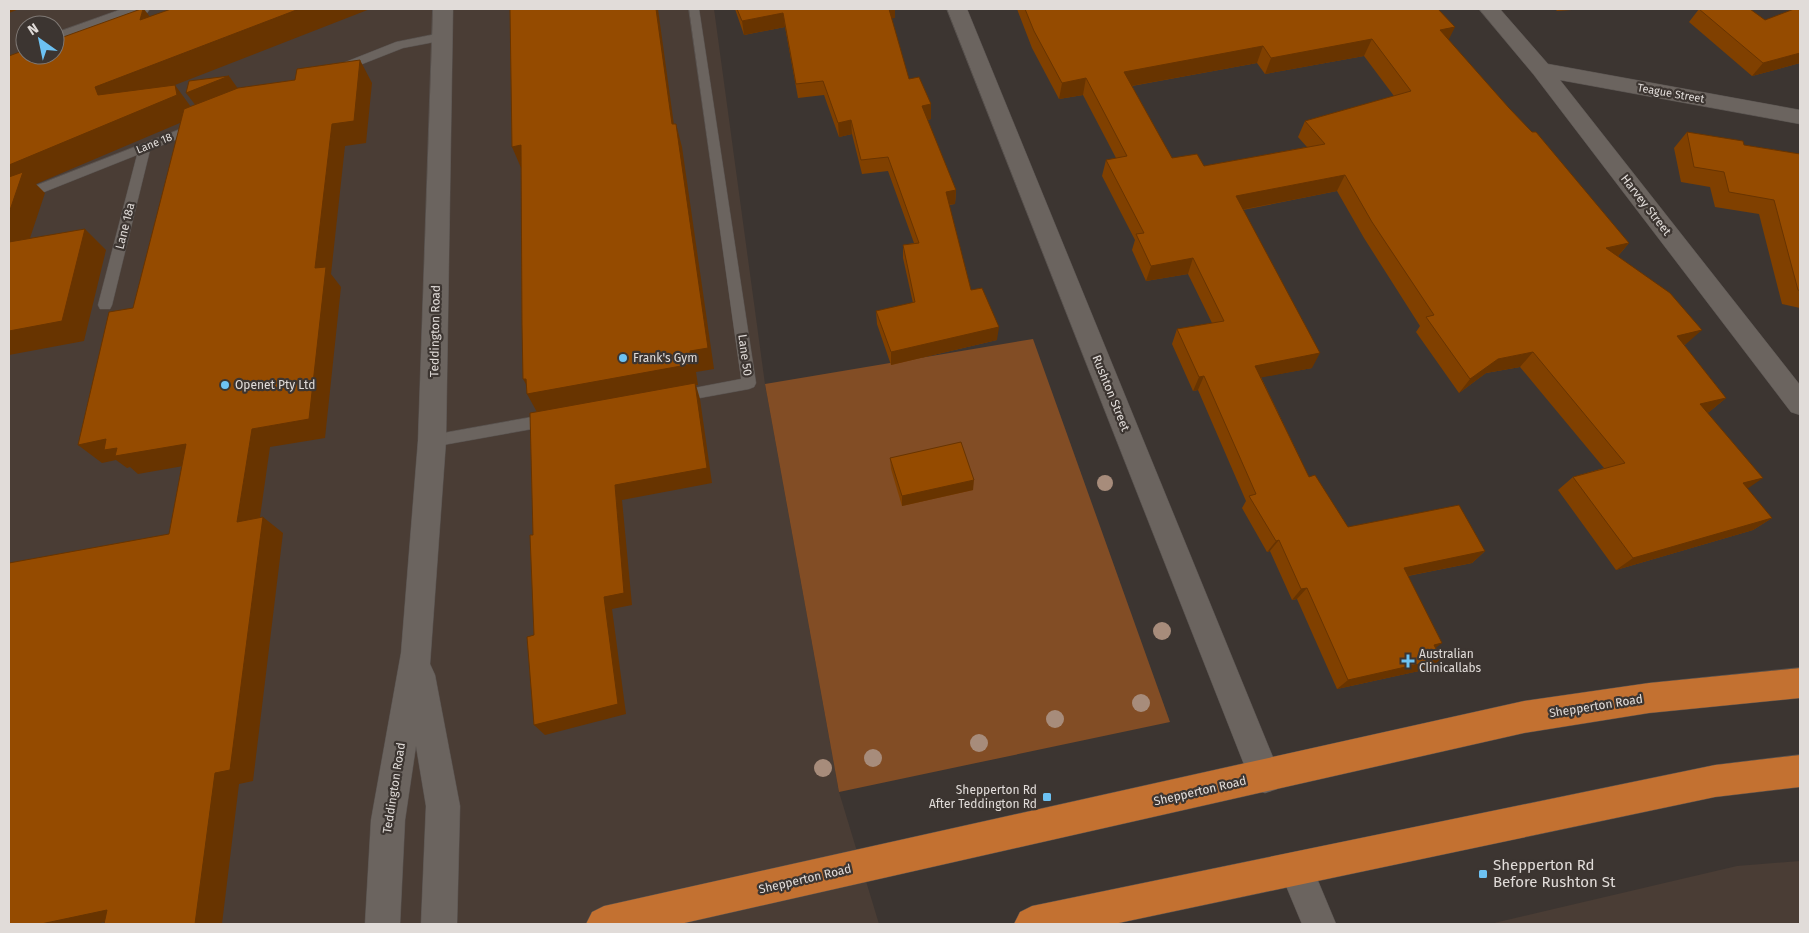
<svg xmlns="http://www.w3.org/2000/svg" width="1809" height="933" font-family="'Fira Sans',sans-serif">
<rect width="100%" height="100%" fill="#3c3531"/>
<g fill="#4a3d35" fill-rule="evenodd">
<path d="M9,9H714L765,384L839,792L879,924H9ZM25,25H55V55H25Z"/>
<polygon points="1800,861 1800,924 1490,924 1737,866"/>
</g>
<polygon fill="#824d25" points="1033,339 1170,722 839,792 765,384"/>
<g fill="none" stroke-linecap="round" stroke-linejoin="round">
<defs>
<g id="lane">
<polygon points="689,9 699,9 756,383 754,387 749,389 678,402 673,400 671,396 673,392 741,379"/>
<polygon points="441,33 445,34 445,40 403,48 342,72 336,68 338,65 396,42"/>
<polygon points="196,123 200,124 200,130 150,150 112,305 110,309 100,309 98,305 137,155 9,206 9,196"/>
<polygon points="549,414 554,416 556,420 554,424 549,426 432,447 427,445 425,441 427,437 432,435"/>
</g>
<g id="street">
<polygon points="122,9 150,9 147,13 55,47 55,33"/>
<polygon points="947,9 967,9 1281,777 1277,789 1265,793 1253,789 1249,777"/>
<polygon points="1479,9 1500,9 1548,64 1800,110 1800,124 1560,80 1800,385 1800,415 1791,412 1534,75"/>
<polygon points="1296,852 1308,857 1336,924 1302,924 1279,869 1284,857"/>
</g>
<polygon id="secondary" points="433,9 453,9 446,441 430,664 435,675 460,806 457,924 421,924 426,806 416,746 405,820 400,924 365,924 371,820 401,653 418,441"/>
<g id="highway">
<polygon points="1800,668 1800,698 1649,713 1524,733 680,924 586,924 592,912 604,906 1524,701 1649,683"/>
<polygon points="1800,755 1800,787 1715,797 1114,924 1014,924 1020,912 1032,906 1715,765"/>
</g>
</defs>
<use href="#lane" stroke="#58524f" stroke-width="1"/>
<use href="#street" stroke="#58524f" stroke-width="1"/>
<use href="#secondary" stroke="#58524f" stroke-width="1"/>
<use href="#highway" stroke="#58524f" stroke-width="1"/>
<use href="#lane" fill="#6b645f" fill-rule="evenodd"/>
<use href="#street" fill="#6b645f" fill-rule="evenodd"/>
<use href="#secondary" fill="#6b645f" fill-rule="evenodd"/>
<use href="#highway" fill="#c37131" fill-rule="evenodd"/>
</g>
<g fill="#a78c7b">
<circle cx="1105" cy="483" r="8"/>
<circle cx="1162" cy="631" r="9"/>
<circle cx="1141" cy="703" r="9"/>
<circle cx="1055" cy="719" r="9"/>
<circle cx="979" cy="743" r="9"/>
<circle cx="873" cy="758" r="9"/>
<circle cx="823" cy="768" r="9"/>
</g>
<g fill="#804000" fill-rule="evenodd">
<polygon points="735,9 895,9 895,18 891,18 909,79 931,104 931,119 927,120 956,190 955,204 949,205 971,290 997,340 891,365 877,324 876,311 913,303 903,258 903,245 914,243 888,171 862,174 852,134 839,137 824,95 798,98 785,27 744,35"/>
<path d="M1017,9H1438L1448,40L1629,243L1618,256L1686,344L1684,345L1726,398L1709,412L1707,413L1747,489L1772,518L1753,530L1616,570L1558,490L1573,477L1604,468L1520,367L1486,373L1459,393L1416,332L1420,326L1364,238L1337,191L1243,210L1312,368L1261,377L1309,477L1348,527L1485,551L1472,563L1408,576L1436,648L1441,659L1428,669L1337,689L1297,599L1292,600L1270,551L1267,552L1242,508L1246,501L1198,390L1193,391L1172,344L1177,329L1212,323L1188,274L1146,281L1132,250L1135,240L1102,176L1106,160L1116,158L1083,95L1059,99L1032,48ZM1364,56L1394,96L1305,121L1298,137L1307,147L1204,166L1172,158L1132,86L1257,63L1265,74Z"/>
<polygon points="1555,9 1586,9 1557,11"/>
<polygon points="1699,9 1765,20 1800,9 1800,63 1752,76 1689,22"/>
<polygon points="1687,132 1744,145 1800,154 1800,308 1782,304 1759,214 1715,207 1710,187 1681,182 1674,148"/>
<polygon points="890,458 973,490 902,506 891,469"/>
</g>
<g fill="#683400">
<polygon points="9,9 19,9 9,13"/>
<polygon points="143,9 144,9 160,30 140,20"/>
<polygon points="299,9 370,9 175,85 191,107 194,117 36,184 45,193 21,265 9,254 9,165 98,95 95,87"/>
<polygon points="656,9 658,9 677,147 672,124"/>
<polygon points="888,9 895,9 895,18 888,19"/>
<polygon points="783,13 785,27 744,35 742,21"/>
<polygon points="1455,27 1447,43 1440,30"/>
<polygon points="1372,39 1364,56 1265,74 1271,58"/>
<polygon points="1263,46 1257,63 1120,88 1124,72"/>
<polygon points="1800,53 1800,63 1752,76 1763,63"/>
<polygon points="360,60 372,83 366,143 345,146 331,274 341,287 325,438 270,447 257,538 237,522 252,429 332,124"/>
<polygon points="229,76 246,100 204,116 186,93"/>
<polygon points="1086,78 1083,95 1059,99 1062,83"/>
<polygon points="931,104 931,119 922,121 922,106"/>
<polygon points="851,120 852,134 839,137 838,123"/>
<polygon points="676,124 682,147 714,369 696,372 698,385 696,385 700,399 712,483 622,500 632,605 612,609 626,714 545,735 534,725 538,414 527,394 531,393 523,379 690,351"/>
<polygon points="521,145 522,170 512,147"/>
<polygon points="1345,175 1337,191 1230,212 1236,196"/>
<polygon points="956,190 955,204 945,205 946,192"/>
<polygon points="85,229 106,250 84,341 9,355 9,331"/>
<polygon points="1629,243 1616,258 1606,248"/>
<polygon points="1193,258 1188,274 1146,281 1151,266"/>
<polygon points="999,327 997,340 891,365 891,352"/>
<polygon points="1702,330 1686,344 1661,351 1677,336"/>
<polygon points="1533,352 1520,367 1486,373 1459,393 1470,379 1498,359"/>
<polygon points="1320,353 1312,368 1248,380 1255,366"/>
<polygon points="1204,376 1198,390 1193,391 1199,377"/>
<polygon points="1726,398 1709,412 1683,418 1700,404"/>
<polygon points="106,439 186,444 206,462 138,474 130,467 127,468 116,460 102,463 78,445"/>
<polygon points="1763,478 1744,491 1743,483"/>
<polygon points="974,480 973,490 902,506 902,496"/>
<polygon points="263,517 283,533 253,781 239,784 222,924 195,924 215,773"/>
<polygon points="1772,518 1753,530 1616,570 1633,558"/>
<polygon points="1279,540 1270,551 1267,552 1276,541"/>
<polygon points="1485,551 1472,563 1392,579 1404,568"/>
<polygon points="1307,588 1297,599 1292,600 1301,589"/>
<polygon points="1442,643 1429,653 1434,645"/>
<polygon points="1441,659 1428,669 1337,689 1348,680"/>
<polygon points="107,910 136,915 96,924 41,924"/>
</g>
<g fill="#954b00" stroke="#683400" fill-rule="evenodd">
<polygon points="141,9 143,9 140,20 171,9 299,9 95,87 98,95 175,85 177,95 9,165 9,56 25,50 25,55 55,55 55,40"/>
<polygon points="510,9 656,9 672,124 676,124 708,348 690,351 692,364 527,394 526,379 523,379 522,325 521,145 512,147"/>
<polygon points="737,9 889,9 909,79 919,77 931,104 922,106 956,190 946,192 971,290 982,288 999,327 891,352 876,311 915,302 903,245 919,243 888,157 861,160 851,120 838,123 823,81 796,84 783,13 742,21"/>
<path d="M1025,9H1438L1455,27L1440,30L1509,108L1532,132H1536L1629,243L1606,248L1670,293L1702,330L1677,336L1726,398L1700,404L1763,478L1743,483L1772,518L1633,558L1573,477L1625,463L1533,352L1498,359L1470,379L1426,317L1434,315L1372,222L1345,175L1236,196L1320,353L1255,366L1309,477L1315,475L1348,527L1459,505L1485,551L1404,568L1442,643L1434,645L1441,659L1348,680L1307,588L1301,589L1279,540L1276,541L1249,496L1256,494L1204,376L1199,377L1177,329L1224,321L1193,258L1151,266L1136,234L1144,233L1106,160L1127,156L1086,78L1062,83L1034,31ZM1372,39L1411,91L1305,121L1325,144L1204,166L1197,154L1172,158L1124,72L1263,46L1271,58Z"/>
<polygon points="1699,9 1750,9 1765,20 1794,9 1800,9 1800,53 1763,63"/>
<polygon points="360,60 354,121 332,124 315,268 326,267 309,419 252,429 237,522 263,517 230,770 215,773 195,924 104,924 107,910 41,924 9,924 9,563 169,534 186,444 115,456 117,448 104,450 106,439 78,445 109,312 133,308 184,109 238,88 295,80 297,69"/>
<polygon points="229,76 186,93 189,81"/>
<polygon points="1687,132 1743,141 1744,145 1800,154 1800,291 1798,290 1774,200 1729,192 1724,172 1694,167"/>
<polygon points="23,172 9,213 9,177"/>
<polygon points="85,229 62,321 9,331 9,242"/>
<polygon points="695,383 707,468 615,485 624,593 604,597 618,704 534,725 527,637 534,635 530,535 533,535 530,413"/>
<polygon points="961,442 974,480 902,496 890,458"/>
</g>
<g fill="#6dc2f3" stroke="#3c3531" stroke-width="2">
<circle cx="623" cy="358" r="5"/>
<circle cx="225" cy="385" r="5"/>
<path d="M1405.5 653.5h5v5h5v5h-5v5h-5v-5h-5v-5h5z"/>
<rect x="1042" y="792" width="10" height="10" rx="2.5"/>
<rect x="1478" y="869" width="10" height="10" rx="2.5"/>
</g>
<g text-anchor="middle" stroke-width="4.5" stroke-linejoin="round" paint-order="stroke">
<g font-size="11" fill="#e1dcd9" stroke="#3c3531">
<text transform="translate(1671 93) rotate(10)" y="4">Teague Street</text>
<text transform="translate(154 143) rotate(-22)" y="4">Lane 18</text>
</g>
<g font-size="12" fill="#e1dcd9" stroke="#3c3531">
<text transform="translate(1646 205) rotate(52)" y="4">Harvey Street</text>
<text transform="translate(125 226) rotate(-76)" y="4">Lane 18a</text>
<text transform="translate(435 331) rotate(-89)" y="4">Teddington Road</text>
<text transform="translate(745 355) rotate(82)" y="4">Lane 50</text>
<text transform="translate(1111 393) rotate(68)" y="4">Rushton Street</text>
<text transform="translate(1596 706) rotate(-9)" y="4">Shepperton Road</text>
<text transform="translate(394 788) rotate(-81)" y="4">Teddington Road</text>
<text transform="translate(1200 791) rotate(-13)" y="4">Shepperton Road</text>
<text transform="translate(805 879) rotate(-13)" y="4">Shepperton Road</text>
</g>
<g font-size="12" fill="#e1dcd9" stroke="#3c3531" text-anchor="start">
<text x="633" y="362">Frank's Gym</text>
<text x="235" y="389">Openet Pty Ltd</text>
<text x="1419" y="658">Australian<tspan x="1419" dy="14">Clinicallabs</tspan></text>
<text x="1037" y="794" text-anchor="end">Shepperton Rd<tspan x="1037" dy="14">After Teddington Rd</tspan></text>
</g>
<g font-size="15" fill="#e1dcd9" stroke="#3c3531" text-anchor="start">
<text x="1493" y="870">Shepperton Rd<tspan x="1493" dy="17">Before Rushton St</tspan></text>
</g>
</g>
<rect width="1809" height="933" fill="none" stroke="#e1dcd9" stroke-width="20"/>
<g transform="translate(40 40) rotate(327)"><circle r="24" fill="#3c3531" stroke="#7e7874"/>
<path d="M0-4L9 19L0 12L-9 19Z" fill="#6dc2f3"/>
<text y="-8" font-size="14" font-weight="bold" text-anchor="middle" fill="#e1dcd9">N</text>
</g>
</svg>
